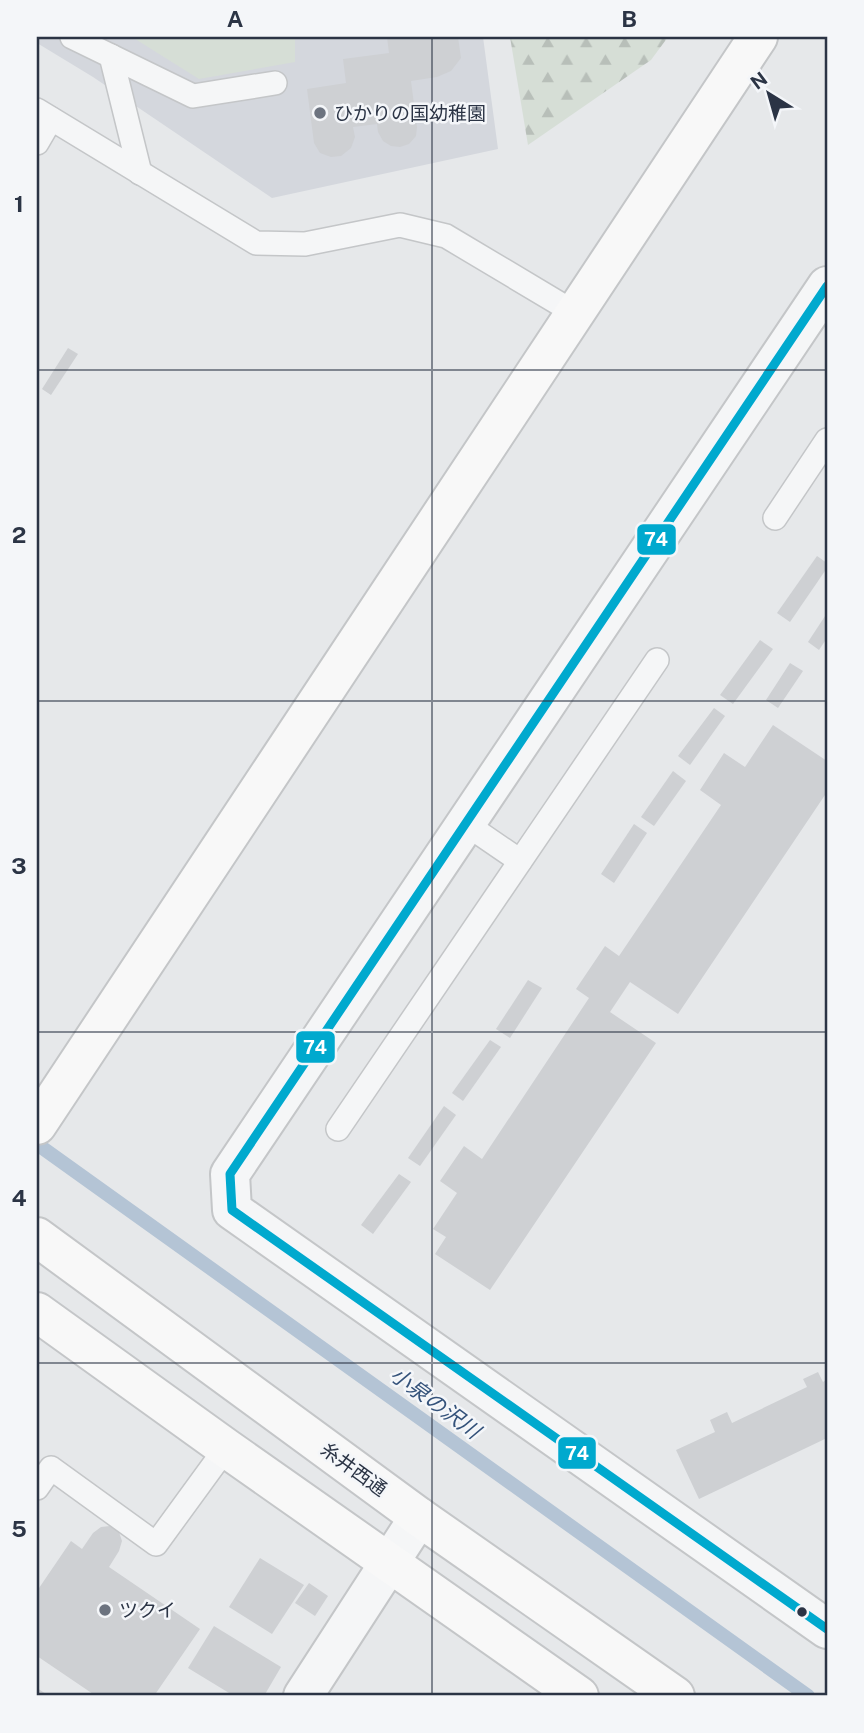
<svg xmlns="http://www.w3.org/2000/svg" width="864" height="1733" font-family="'Public Sans','Noto Sans JP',sans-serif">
<defs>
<pattern id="forest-firs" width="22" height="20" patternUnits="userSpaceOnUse" patternTransform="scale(1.75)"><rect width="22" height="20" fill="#d6ded6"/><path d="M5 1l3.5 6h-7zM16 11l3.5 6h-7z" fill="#b8bfb9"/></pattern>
</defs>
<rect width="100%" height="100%" fill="#e6e8ea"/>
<polygon fill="#d4d7dd" points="37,37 483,37 498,149 272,198 93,77 37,43"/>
<polygon fill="url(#forest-firs)" points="510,37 668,37 651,60 528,145"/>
<polygon fill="#d6ded6" points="132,37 295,37 295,62 199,79"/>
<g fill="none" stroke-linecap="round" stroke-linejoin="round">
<polyline stroke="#b4c4d5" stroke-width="14" points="37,1144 808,1696"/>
</g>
<g fill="#ced0d3">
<polygon points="387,37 458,37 461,58 451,71 437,77 411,81 417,127 416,136 409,144 400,147 391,146 383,141 378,132 377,124 353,127 355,137 351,148 341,156 331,157 320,153 314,143 307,89 346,83 343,59 389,53"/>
<polygon points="68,348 78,354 51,395 42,389"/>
<polygon points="817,556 827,563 827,568 790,622 777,613"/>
<polygon points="827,613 827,638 819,650 808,642"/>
<polygon points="760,640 773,649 733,704 720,695"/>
<polygon points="790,663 803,671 778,708 766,700"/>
<polygon points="714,708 725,716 690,765 678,756"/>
<polygon points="773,725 827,761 827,792 678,1014 630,982 610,1012 656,1043 490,1290 435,1254 446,1237 433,1229 457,1193 440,1181 464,1146 482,1159 589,998 576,989 605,946 619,956 721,805 700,790 724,753 745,767"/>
<polygon points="673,771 686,781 654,826 641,817"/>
<polygon points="634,824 647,833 614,883 601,874"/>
<polygon points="528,980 542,988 510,1038 496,1029"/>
<polygon points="490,1040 501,1047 463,1101 452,1093"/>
<polygon points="444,1106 456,1115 420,1166 408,1158"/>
<polygon points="399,1174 411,1182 373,1234 361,1225"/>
<polygon points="818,1372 823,1382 827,1379 827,1438 699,1499 676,1450 715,1432 710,1420 727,1412 732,1423 807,1387 803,1379"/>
<polygon points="110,1526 119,1532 122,1541 119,1551 109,1567 200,1629 154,1696 96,1696 37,1656 37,1591 71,1541 82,1549 93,1533 101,1527"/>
<polygon points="260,1558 304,1585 272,1634 229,1607"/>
<polygon points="309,1583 328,1596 315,1616 295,1603"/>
<polygon points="214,1626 281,1667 264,1696 234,1696 188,1668"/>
<polygon points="37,1688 49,1696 37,1696"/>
</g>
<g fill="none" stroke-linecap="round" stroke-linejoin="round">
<defs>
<g id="lane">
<polyline points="72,37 111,56 140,173"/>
<polyline points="111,56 193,96 275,83"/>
<polyline points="37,110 256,243 305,244 400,225 446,236 575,313"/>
<polyline points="37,143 51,119"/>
<polyline points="775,518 827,440"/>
<polyline points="466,824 520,861"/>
<polyline points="338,1129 657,660"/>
<polyline points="37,1488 51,1468 156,1544 226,1448"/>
</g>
<g id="street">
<polyline points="827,286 230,1174 232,1210 827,1629"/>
<polyline points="303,1696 419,1517"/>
</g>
<g id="secondary">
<polyline points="37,1125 758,37"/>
<polyline points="37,1237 419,1517 675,1696"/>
<polyline points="37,1312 226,1448 579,1696"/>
</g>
</defs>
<use href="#lane" stroke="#c4c6c8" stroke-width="26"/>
<use href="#street" stroke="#c4c6c8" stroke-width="42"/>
<use href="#secondary" stroke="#c4c6c8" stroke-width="42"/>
<use href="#lane" stroke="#f5f6f7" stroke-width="23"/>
<use href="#street" stroke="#f5f6f7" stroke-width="38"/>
<use href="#secondary" stroke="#f8f8f8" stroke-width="38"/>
<defs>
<polyline id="bus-1" points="827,286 230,1174 232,1210 827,1629"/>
</defs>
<use href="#bus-1" stroke="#f4f6f9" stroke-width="14"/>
<use href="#bus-1" stroke="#00a9ce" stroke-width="9"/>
</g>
<path fill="none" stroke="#2b3445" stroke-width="2" stroke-opacity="0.55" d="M432,37V1696M37,370H827M37,701H827M37,1032H827M37,1363H827"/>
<g fill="#6c737f" stroke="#f4f6f9" stroke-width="2.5">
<circle cx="320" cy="113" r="7"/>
<circle cx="105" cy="1610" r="7"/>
</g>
<circle fill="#2b3445" stroke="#f4f6f9" stroke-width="2.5" cx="802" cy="1612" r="6"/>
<g text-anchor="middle" stroke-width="5" stroke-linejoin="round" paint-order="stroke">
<g font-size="19" fill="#2b3445" stroke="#f4f6f9" text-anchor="start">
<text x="334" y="120">ひかりの国幼稚園</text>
<text x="119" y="1617">ツクイ</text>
</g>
<g font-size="19" fill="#2b3445" stroke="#f4f6f9">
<text transform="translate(354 1469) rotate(36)" y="7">糸井西通</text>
</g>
<g font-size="21" font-style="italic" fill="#34527a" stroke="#f4f6f9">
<text transform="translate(435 1403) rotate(36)" y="7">小泉の沢川</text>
</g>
</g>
<g stroke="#f4f6f9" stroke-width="2.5">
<rect x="636" y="523" width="41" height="33" rx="7" fill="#00a9ce"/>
<rect x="295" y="1030" width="41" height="34" rx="7" fill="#00a9ce"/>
<rect x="557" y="1436" width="40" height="34" rx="7" fill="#00a9ce"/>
</g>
<g font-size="19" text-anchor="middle" font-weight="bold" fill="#fff">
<text x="656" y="546">74</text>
<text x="315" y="1054">74</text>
<text x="577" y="1460">74</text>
</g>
<rect width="864" height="1733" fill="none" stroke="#f4f6f9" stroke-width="77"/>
<g transform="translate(769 94) rotate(323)" stroke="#f4f6f9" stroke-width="5" paint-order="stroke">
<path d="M0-5L12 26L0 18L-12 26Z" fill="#2b3445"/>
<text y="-10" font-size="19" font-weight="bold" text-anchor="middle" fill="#2b3445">N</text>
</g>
<rect x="38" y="38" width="788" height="1656" fill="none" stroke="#2b3445" stroke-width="2.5"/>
<g font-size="23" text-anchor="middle" font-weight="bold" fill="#2b3445">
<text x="235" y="27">A</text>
<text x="629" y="27">B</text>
<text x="19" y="212">1</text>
<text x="19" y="543">2</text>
<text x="19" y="874">3</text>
<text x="19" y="1206">4</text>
<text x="19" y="1537">5</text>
</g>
</svg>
